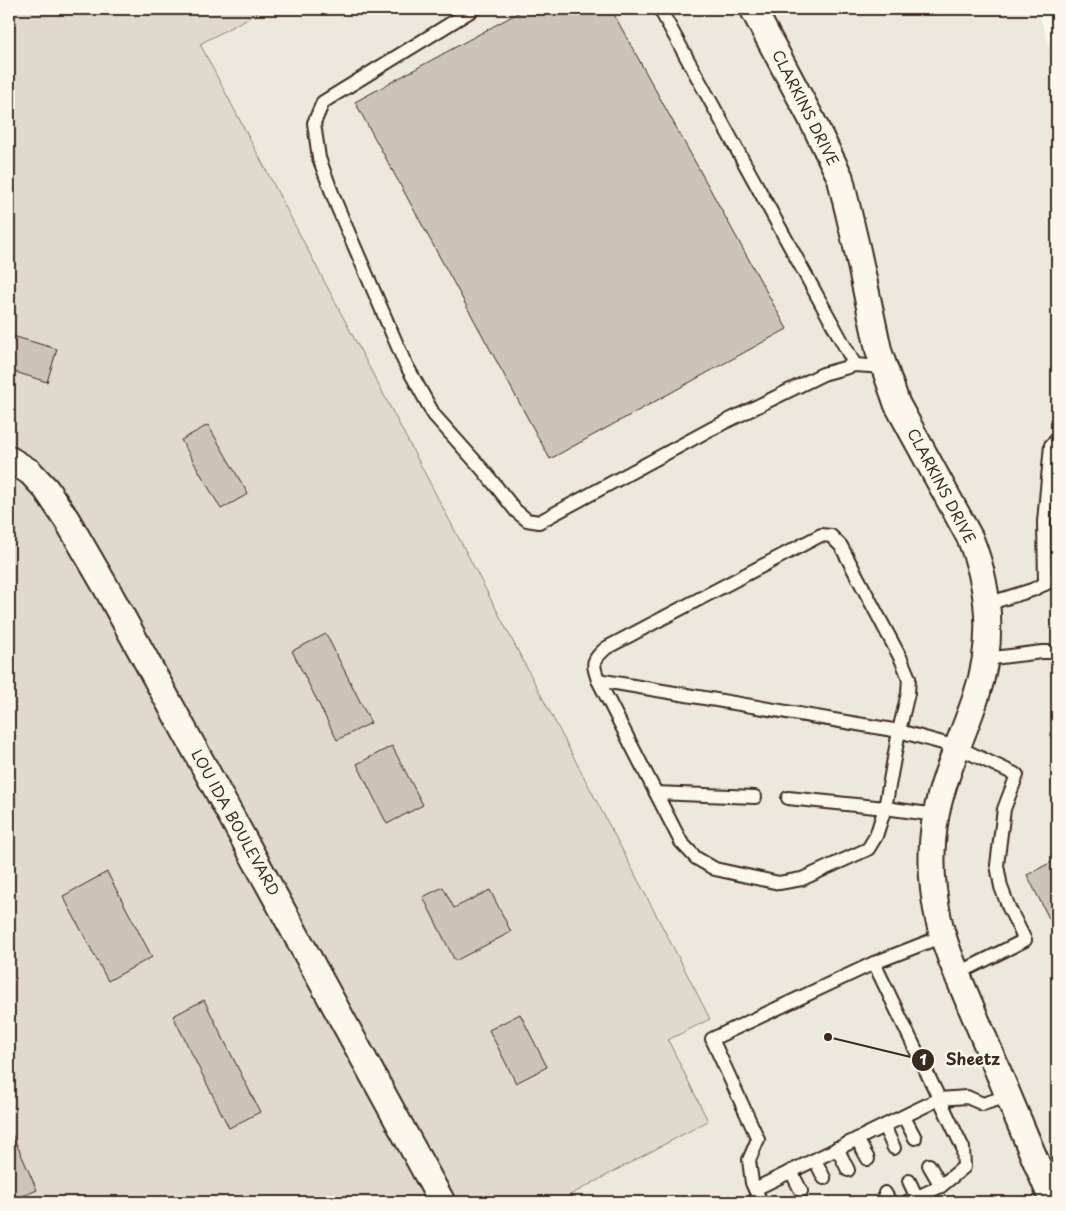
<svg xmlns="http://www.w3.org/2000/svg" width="1066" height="1211" font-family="'Playpen Sans',sans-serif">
<rect width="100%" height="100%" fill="#fbf7ec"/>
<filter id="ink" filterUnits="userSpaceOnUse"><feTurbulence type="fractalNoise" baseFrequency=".02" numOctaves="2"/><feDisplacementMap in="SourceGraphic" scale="10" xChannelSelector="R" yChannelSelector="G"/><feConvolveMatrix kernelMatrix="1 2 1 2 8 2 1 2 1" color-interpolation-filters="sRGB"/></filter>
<g filter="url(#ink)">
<polygon fill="#ede8dd" points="265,9 1037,9 1052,53 1057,52 1057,1202 557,1202 707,1121 668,1040 709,1019 200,44"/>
<polygon fill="#dfd9ce" stroke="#8d8276" points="9,9 265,9 200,44 683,966 710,1019 668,1040 708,1121 557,1202 9,1202"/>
<g fill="#ccc4b9" stroke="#3b2a1e">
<polygon points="525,9 611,9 787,329 550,459 355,102"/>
<polygon points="9,335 57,349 47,382 9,370"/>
<polygon points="208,425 248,494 221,509 181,440"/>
<polygon points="326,634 371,723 337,740 292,651"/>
<polygon points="392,746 423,805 387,824 357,764"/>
<polygon points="1057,859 1057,934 1027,875"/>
<polygon points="107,872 152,957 108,981 63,896"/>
<polygon points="443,887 454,908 490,890 511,932 455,961 423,897"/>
<polygon points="204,1000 260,1112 229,1128 173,1016"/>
<polygon points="520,1014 547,1067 516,1083 489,1030"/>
<polygon points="12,1134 37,1190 9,1202 9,1135"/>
</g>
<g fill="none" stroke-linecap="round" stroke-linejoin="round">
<defs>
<g id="service">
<polyline points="474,9 323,102 314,123 319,158 337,206 404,361 434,415 483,470 516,511 527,520 539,522 711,429 823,374 855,365 884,367"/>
<polyline points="660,9 855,365"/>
<path d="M821,535L831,536L841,546L901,659L909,678L908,693L899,731L885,808L876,836L868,849L802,879L779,883L715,869L696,858L681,842L598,680C592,662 592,661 606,648Z"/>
<polyline points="1045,584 1044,522 1051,445 1057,440"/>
<polyline points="987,604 1032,590 1057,578"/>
<polyline points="985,659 1042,652 1057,652"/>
<polyline points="598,680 899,731 957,747 1017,775 1004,809 997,865 1001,887 1009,908 1025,940 957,974"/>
<polyline points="656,793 755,797"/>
<polyline points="788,798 885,808 936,815"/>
<polyline points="904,1117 915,1138"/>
<polyline points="884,1126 894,1148"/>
<polyline points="857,1139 868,1159"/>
<polyline points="837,1148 848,1170"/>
<polyline points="815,1160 824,1178"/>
<polyline points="929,1165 941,1186"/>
<polyline points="791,1171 801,1191"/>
<polyline points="909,1181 917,1198"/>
<polyline points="755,1189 939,1099 967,1097 983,1104 1008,1096"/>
<polyline points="885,1193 890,1202"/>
<polyline points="761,1202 752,1183 749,1160 758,1139 712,1039 874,963"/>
<polyline points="907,1202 941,1186 964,1167 963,1148 874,963 943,936"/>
</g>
<g id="minor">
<path d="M753,9L811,118L840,177L858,253L879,352L897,404L970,538C991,590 994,643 976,697C963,736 944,774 936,815C930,848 931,884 938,917C942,936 949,955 957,974L1053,1202"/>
<polyline points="9,459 30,472 46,489 67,520 107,589 442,1202"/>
</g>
</defs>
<use href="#service" stroke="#3b2a1e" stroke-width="16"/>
<use href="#minor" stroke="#3b2a1e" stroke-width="29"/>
<use href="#service" stroke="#fbf7ec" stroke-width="12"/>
<use href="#minor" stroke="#fbf7ec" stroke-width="25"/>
</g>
</g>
<g text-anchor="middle" stroke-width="5" stroke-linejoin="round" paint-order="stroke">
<g font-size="15" fill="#3b2a1e" stroke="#fbf7ec">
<text transform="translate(805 108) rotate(63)" y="5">CLARKINS DRIVE</text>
<text transform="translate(941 486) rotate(62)" y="5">CLARKINS DRIVE</text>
<text transform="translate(235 823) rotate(61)" y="5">LOU IDA BOULEVARD</text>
</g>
</g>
<path fill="none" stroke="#3b2a1e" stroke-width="2" d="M828 1037L923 1060"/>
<g fill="#3b2a1e" stroke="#fbf7ec" stroke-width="2">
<circle cx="828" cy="1037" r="5"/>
<circle cx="923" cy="1060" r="12"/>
</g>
<g font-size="15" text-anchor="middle" font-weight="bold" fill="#fff">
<text x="923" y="1065">1</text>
</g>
<g font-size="16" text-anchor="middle" font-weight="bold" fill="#3b2a1e" stroke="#fbf7ec" stroke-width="5" stroke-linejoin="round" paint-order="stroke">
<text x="973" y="1065">Sheetz</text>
</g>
<rect width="1066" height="1211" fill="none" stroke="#fbf7ec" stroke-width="30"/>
<rect x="15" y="15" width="1036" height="1181" fill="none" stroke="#3b2a1e" stroke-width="2" filter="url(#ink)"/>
</svg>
